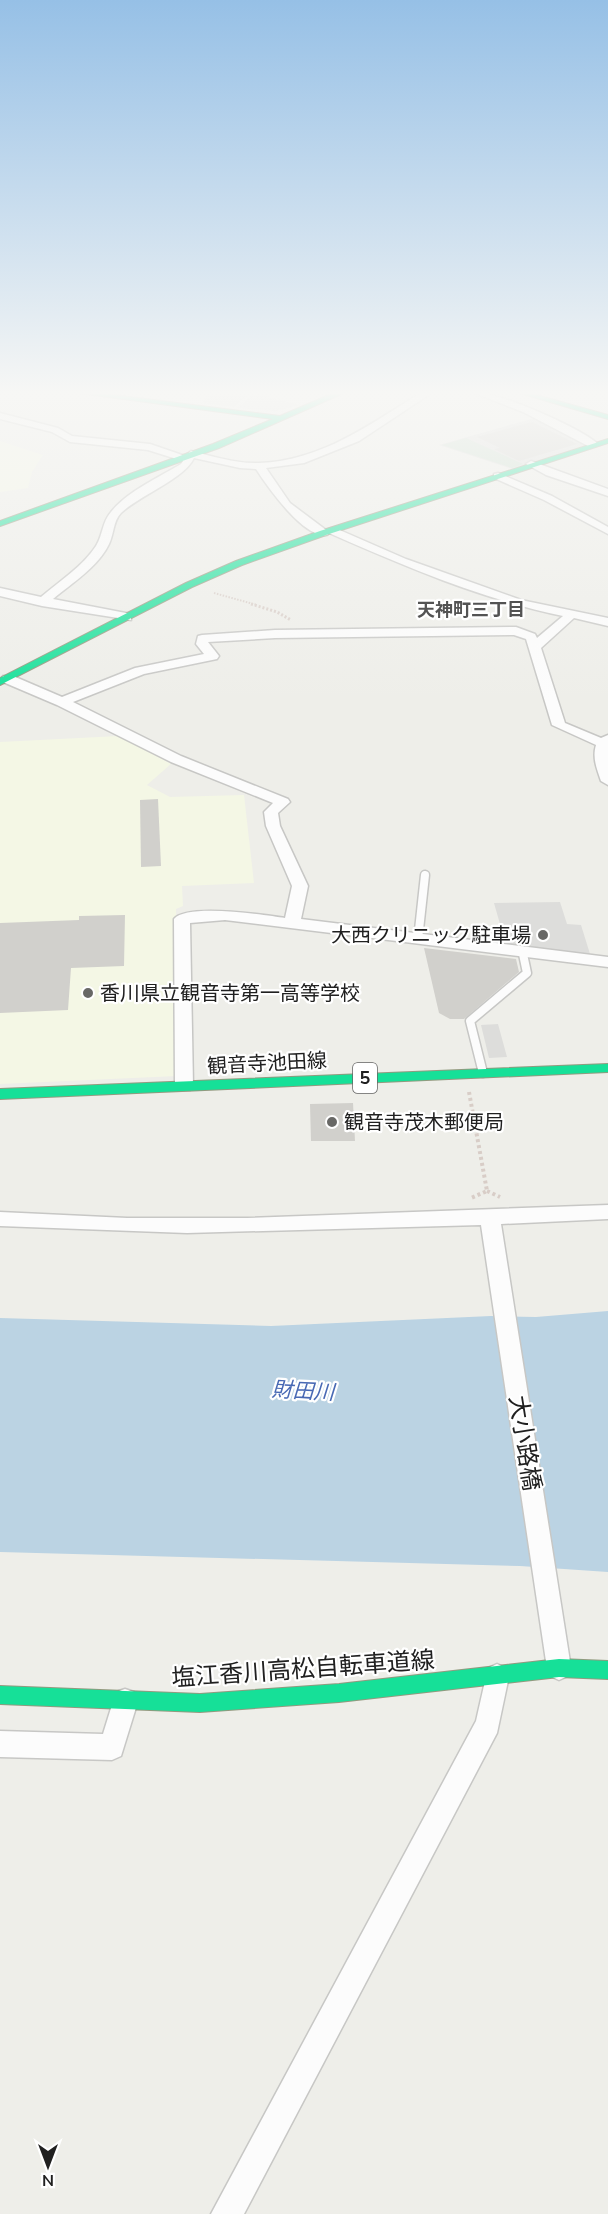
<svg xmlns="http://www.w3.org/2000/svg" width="608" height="2214" font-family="'Nunito Sans','Noto Sans JP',sans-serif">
<rect width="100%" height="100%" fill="#eeeee9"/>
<g fill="#f4f7e5">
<polygon points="0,441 43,455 32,472 28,488 0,492"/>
<polygon points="119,736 171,764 147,785 170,797 244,795 254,883 182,886 183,906 176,909 177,1076 0,1084 0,742"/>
</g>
<polygon fill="#dcdcda" points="535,418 586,445 512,469 439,445"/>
<polygon fill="#c7dbcb" points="466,438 523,464 512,468 442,445"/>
<g fill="#dddddb">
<polygon points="189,392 255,392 250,392 234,407 201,403 210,395"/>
<polygon points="253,393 300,405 276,411 238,408"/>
<polygon points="560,902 567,924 581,925 590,954 506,945 494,903"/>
<polygon points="498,1024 507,1057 489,1058 481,1025"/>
</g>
<polygon fill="#bbd3e3" points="608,1311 608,1572 520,1566 0,1552 0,1318 271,1326 491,1316 536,1317"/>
<g fill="#d1d0cc">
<polygon points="532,422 577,444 519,461 494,449 500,448 477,437"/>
<polygon points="158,799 161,866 141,867 140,800"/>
<polygon points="125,915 124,966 71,968 68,1010 0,1013 0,923 79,920 79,916"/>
<polygon points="424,948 516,959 519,972 464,1019 450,1019 439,1013"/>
<polygon points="353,1103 355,1141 311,1141 310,1104"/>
</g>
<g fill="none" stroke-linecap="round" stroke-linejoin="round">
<defs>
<g id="lane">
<polyline points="418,939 425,875"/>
<polyline points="483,1073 470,1021 527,973 523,954"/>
</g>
<g id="street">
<path d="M422,392H433L359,441L304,463L266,468L290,503L326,530L335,528L406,559L521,600L608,618V626L574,618L541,648L565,723L601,738L608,735V785L601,781C597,769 592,758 596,745L552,725L526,639L514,635L275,638L208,642L219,656L217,659L144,674L73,702L181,756L288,799L290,802L278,813L280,826L308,886L301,919L608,957V967L225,920L190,923L193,1086L190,1090H178L175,1086L174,919C187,903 265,915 285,918L292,886L266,826L264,812L273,803L171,762L57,705L3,682L2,679L3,676H13L62,697L135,668L204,654L196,644L198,636L202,635L275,630L516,627L535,634L537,638L563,616C481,599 404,566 329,533L327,535C304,539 267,486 256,469L240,468L194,458C184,479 140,495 121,513C113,521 114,534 109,544C98,567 72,583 53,599L131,614V620L42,606L0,596V588L41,597C60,581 83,566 96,546C103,535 102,522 111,512C128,491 158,478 181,464L183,461L148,450L70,442L52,432L0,419V413L58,428L72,436L150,444L185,456L191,451C213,456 236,464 259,463C321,461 371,424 422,392Z"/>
<path d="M472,392C497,391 581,428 599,445L590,447L523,412Z"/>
<polygon points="531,461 608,489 608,496 546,475 526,464"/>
<polygon points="498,473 552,496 608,527 608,534 544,500 494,478 494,474"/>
<polygon points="608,1205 608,1219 501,1224 571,1668 568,1676 559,1680 550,1676 547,1668 481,1225 187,1233 0,1226 0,1212 127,1218 247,1218"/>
<polygon points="497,1664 506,1668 509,1676 497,1733 244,2214 211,2214 476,1721 488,1668"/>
<polygon points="125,1689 134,1692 138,1701 121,1756 112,1760 0,1757 0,1731 103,1734 116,1692"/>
</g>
<g id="fast">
<polygon points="71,392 91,392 280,416 336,392 346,392 219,448 0,526 0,521 213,444 273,419"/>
<polygon points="516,392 526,392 608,415 608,419"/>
<polygon points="608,439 608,443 326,535 242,565 192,587 0,685 0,678 186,583 236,561 320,531"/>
<polygon points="608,1064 608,1072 0,1099 0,1089"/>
<polygon points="559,1659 608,1661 608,1679 559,1677 339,1702 200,1712 0,1704 0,1686 200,1694 339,1684"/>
</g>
</defs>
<use href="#lane" stroke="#c7c7c5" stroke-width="11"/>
<use href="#street" stroke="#c7c7c5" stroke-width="3"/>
<use href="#fast" stroke="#929a7f" stroke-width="2"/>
<g stroke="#d8cdc7" stroke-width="2" stroke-dasharray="1.5 1.5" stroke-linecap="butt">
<polyline points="538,445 547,442"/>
<polyline points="214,593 257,605"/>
</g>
<polyline stroke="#d8cdc7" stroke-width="3" stroke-dasharray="2 2" stroke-linecap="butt" points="251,604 277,612 291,620"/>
<g stroke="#d8cdc7" stroke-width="4" stroke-dasharray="3 3" stroke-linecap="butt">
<polyline points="469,1092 487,1191 471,1198"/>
<polyline points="487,1191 500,1197"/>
</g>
<use href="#lane" stroke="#fcfcfc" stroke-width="8"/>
<use href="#street" fill="#fcfcfc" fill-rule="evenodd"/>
<use href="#fast" fill="#16e098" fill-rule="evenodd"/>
</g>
<linearGradient id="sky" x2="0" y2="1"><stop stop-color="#96c0e6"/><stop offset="0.56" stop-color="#f7f7f5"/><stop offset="1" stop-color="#f7f7f5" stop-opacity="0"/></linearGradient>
<rect width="608" height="702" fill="url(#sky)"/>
<g fill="#686866" stroke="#fff" stroke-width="2">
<circle cx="543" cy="935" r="6"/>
<circle cx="88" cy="993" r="6"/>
<circle cx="332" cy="1122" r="6"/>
</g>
<g text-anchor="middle" stroke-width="4.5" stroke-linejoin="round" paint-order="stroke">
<g font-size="18" font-weight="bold" fill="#535353" stroke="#fff">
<text x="471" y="616">天神町三丁目</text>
</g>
<rect fill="#fff" stroke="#636363" stroke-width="1.5" x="353" y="1063" width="24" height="30" rx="4.5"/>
<g font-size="18" font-weight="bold" fill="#202020">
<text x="365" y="1084">5</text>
</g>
<g font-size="20" fill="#202020" stroke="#fff" text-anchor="start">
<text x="531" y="942" text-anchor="end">大西クリニック駐車場</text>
<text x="100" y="1000">香川県立観音寺第一高等学校</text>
<text x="344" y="1129">観音寺茂木郵便局</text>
</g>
<g font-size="20" fill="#202020" stroke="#fff">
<text transform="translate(267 1063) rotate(-3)" y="7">観音寺池田線</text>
</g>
<g font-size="21" font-style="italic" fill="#4869b4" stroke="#fff">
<text transform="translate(303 1391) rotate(3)" y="7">財田川</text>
</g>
<g font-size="24" fill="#202020" stroke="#fff">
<text transform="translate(525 1443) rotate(81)" y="8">大小路橋</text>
<text transform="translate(303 1669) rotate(-4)" y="8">塩江香川高松自転車道線</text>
</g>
</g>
<g transform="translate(48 2166) rotate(180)" stroke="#ffffff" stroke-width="4.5" paint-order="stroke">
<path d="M0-4.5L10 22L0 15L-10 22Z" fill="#202020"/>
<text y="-9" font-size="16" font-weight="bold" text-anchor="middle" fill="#202020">N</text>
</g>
</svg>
